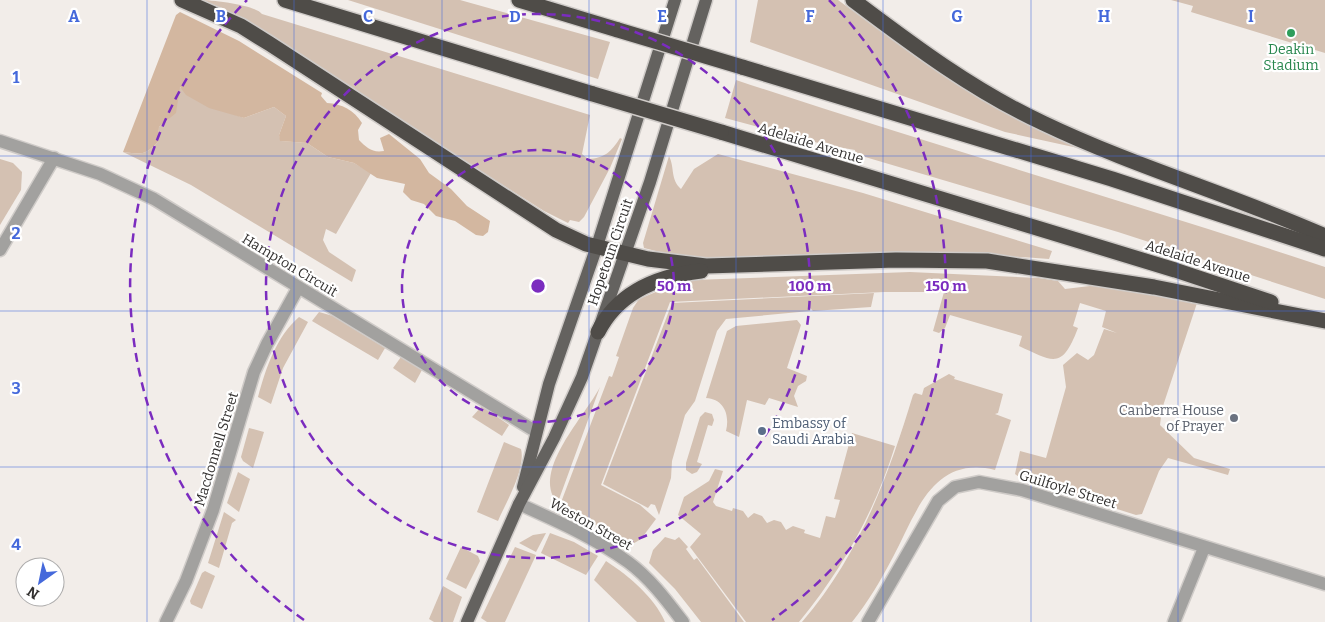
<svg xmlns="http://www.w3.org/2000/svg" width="1325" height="622" font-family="Bitter,serif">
<rect width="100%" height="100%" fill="#f2ede9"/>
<g fill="#d4c1b2">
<path d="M200,0C214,0 255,5 262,14L590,115L582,154L588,159C605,158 611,152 620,138L622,139L610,168L584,217L579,222L570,220L568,223L544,211L255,28Z"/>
<polygon points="348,0 460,0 610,42 598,79"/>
<polygon points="758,0 838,0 920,60 1015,115 1087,150 1005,132 750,42"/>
<polygon points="1171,0 1325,0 1325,53 1191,12 1193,6"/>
<path d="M736,80C932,145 1130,202 1325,267V299L1118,232L855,154V150L826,145L725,118Z"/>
<path d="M179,87L228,112L244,118L274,107L286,116L279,135L281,141L307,143L328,157L354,163L371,173L336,234L326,229L323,240L329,252L356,270L352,282L191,185L123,152C141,154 145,156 158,142L159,127C174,118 178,103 179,87Z"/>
<path d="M718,154L863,193L1052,251L1049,259C980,254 913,251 844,253C778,254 709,266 644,248L643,243L669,156C675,168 670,179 681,189L694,169Z"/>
<polygon points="0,159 13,163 22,172 21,190 0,225"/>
<path d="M910,272L1039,278L1058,281L1065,289L1098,285L1197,303L1162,409L1160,425L1194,458L1230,469L1228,475L1168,458L1159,471L1142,514L1136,515L1022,479L1015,474L1020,451L1046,458L1066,387L1063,365L1077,353L1088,360L1094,355L1104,329L1117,333L1102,327L1106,311L1080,303L1073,326L1078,328C1062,370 1054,362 1019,346L1022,336L950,315L945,328L939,333L933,331L944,292H884L670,302L601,485L640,505L656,519L641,539L631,545L560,505L609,376L612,377L619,357L616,356L633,308L639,299L675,284L694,280Z"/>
<polygon points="874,293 871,307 813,311 810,308 810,311 726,319 717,331 695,401 685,415 672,461 671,478 659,515 655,505 651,504 648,508 603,484 672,303"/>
<polygon points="319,312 333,316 385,348 378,360 312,321"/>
<path d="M299,317L308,322L283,368L271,404L258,397C266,368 276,337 299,317Z"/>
<path d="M797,320L801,325L787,368L807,376L806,381L798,386L794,396L798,407L769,398L765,405L747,400L739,437L726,431C730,415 724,399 706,398L727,331L736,326Z"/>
<polygon points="401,357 422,370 415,383 393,368"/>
<path d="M949,374L955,377L954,379L1003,394L998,413L995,414L1011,420L995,470C932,455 916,514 893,557C881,580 868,602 852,622H802C859,556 888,477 913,395L915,393L922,395L924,388Z"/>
<path d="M600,387L558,502H557C531,471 586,415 600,387Z"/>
<polygon points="482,406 509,425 502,436 472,417"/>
<polygon points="705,412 712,414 714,420 712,426 708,425 697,462 702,464 697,472 692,474 686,470 686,463 700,417"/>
<polygon points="249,428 264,432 253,468 243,461 241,457"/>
<path d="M852,433L895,446C875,511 842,570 799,622H746L690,547L701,534L678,515L684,497L709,481L715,469L723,471L713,502L716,506L732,511L733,508L743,511L748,518L754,513L762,516L767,523L774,520L781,522L786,530L793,526L805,530L804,533L820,538L826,516L835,518L840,500L834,499Z"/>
<path d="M504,442L521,449C526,469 506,502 498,521L477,512Z"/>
<polygon points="238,472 250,479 239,512 227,503"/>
<polygon points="224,512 236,520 232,523 219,568 208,563"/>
<polygon points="546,533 536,552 519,543 533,535"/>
<polygon points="550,533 574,542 598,556 586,575 541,553"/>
<polygon points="665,537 675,540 679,537 688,547 686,549 694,560 697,558 744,622 701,622 675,589 649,563 653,550"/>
<polygon points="461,547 478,556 480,561 466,589 446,579"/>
<polygon points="515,547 536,555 505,622 487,622 481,618"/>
<path d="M606,561C629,576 654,597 665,622H637L594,580Z"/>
<polygon points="205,571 215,576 202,609 191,604 190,601 202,573"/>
<polygon points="443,586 462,597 453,622 434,622 429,619"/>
</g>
<path fill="#d3b7a0" d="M180,12L239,41L322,93L321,96L327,103C342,104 354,110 362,123L358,130L359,140C367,148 372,153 384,151L380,138L389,134L420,159L429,173L451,189L467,206L490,221L488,232L483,236L476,235L455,221L436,216L424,204L411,200L403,192L405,184L377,178L354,163L328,157L307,143L280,141L279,135L286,116L274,107L244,118L209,108L186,95L180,87L176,113L159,127L158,142C145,156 141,154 123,152L176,15Z"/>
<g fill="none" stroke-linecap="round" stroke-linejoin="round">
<defs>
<g id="minor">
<polyline points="0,141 100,174 154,199 535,431"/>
<polyline points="0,250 54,158"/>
<path d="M519,504C557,521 595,538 628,562C650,578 667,601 683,622"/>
<polyline points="166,622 186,581 213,510 254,372 267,344 298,288"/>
<polyline points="868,622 938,501 955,487 979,482 1022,490 1325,584"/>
<polyline points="1174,622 1204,548"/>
</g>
<g id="major">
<polyline points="523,487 549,384 597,246 675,0"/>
<polyline points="467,622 519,504 554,438 582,377 650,182 706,0"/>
</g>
<g id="highway">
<polyline points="182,0 241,26 270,44 556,230 586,244 648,259 706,266 896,260 987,261 1154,287 1325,321"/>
<polyline points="285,0 593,94"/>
<polyline points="519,0 618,30"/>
<path d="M853,0C914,46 974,91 1043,123C1135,167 1233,195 1325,236"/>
<polyline points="742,67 1112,179 1325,249"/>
<polyline points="721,132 1175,270 1271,302"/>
<path d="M598,332C618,292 658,276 701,271"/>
</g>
</defs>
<use href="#minor" stroke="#cfcbc8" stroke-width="15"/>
<use href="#major" stroke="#cfcbc8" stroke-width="15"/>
<use href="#highway" stroke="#cfcbc8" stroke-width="18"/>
<use href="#minor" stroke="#a2a19f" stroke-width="12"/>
<use href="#major" stroke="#64625f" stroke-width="12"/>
<use href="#highway" stroke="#4f4c48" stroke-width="15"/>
<defs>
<g id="highway-bridge">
<polyline points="618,30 742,67"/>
<polyline points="593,94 721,132"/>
</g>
</defs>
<use href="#highway-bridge" stroke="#cfcbc8" stroke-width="18" stroke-linecap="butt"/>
<use href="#highway-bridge" stroke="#4f4c48" stroke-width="15"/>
</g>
<path fill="none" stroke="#4569db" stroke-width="1" stroke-opacity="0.55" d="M147,0V622M294,0V622M442,0V622M589,0V622M736,0V622M883,0V622M1031,0V622M1178,0V622M0,156H1325M0,311H1325M0,467H1325"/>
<g fill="none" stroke="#7b2cbf" stroke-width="2.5" stroke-dasharray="9 6">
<circle cx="538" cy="286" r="136"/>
<circle cx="538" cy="286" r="272"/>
<path d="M304 620A408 408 0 0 1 247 0M829 0A408 408 0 0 1 772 620"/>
</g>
<circle fill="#2e9e5b" stroke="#fff" stroke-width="2" cx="1291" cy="33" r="5"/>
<circle fill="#6b7280" stroke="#fff" stroke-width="2" cx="1234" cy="418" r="5"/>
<circle fill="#5c6f8a" stroke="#fff" stroke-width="2" cx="762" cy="431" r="5"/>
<g text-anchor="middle" stroke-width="4.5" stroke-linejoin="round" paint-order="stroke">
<g font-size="14" fill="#27864d" stroke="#fff">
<text x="1291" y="54">Deakin<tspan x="1291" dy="16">Stadium</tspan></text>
</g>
<g font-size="14" fill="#32302f" stroke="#fff">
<text transform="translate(811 143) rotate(17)" y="5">Adelaide Avenue</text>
<text transform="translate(610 252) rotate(-71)" y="5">Hopetoun Circuit</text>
<text transform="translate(1198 261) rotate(18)" y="5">Adelaide Avenue</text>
<text transform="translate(290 265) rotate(31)" y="5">Hampton Circuit</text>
<text transform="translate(216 449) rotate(-73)" y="5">Macdonnell Street</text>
<text transform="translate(1068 489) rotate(17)" y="5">Guilfoyle Street</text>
<text transform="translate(591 524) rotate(29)" y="5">Weston Street</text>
</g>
<g font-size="14" fill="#5b616d" stroke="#fff" text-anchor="end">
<text x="1224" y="415">Canberra House<tspan x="1224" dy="16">of Prayer</tspan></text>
</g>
<g font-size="14" fill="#4e5e75" stroke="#fff" text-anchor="start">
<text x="772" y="428">Embassy of<tspan x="772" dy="16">Saudi Arabia</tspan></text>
</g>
</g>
<g font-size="16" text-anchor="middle" font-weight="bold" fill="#4569db" stroke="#fff" stroke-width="4.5" stroke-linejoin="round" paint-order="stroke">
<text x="74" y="22">A</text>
<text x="221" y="22">B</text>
<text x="368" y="22">C</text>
<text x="515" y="22">D</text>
<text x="662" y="22">E</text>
<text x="810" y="22">F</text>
<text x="957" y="22">G</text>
<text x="1104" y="22">H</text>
<text x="1251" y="22">I</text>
<text x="16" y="83">1</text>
<text x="16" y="239">2</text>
<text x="16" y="394">3</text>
<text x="16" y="550">4</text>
</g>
<circle cx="538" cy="286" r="8" fill="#7b2cbf" stroke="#fff" stroke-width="2.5"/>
<g font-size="15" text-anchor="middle" font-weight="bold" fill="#7b2cbf" stroke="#fff" stroke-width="4.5" stroke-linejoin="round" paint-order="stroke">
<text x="674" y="291">50 m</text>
<text x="810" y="291">100 m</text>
<text x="946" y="291">150 m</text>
</g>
<g transform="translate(40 582) rotate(213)"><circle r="24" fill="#ffffff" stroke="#adacac"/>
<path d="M0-4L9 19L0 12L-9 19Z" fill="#4569db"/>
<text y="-8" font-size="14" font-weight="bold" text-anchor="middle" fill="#32302f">N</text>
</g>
</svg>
